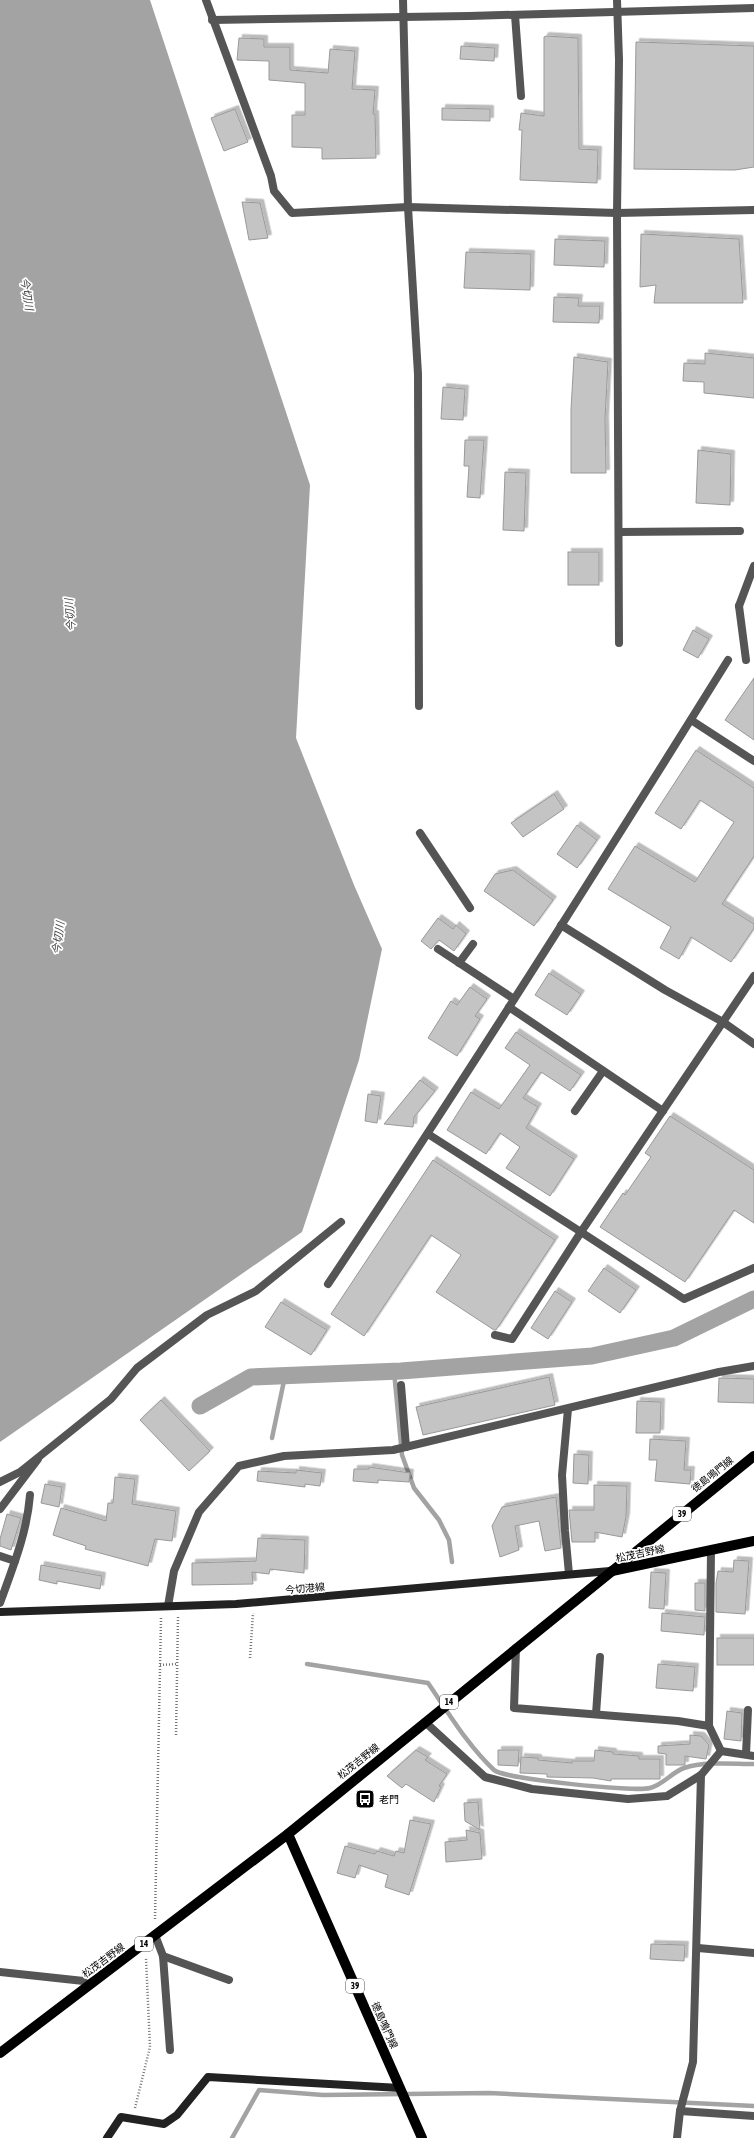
<svg xmlns="http://www.w3.org/2000/svg" width="754" height="2138" font-family="'Asap Condensed','Noto Sans JP',sans-serif">
<defs>
<filter id="shadow"><feDropShadow dx="3.5" dy="-3.5" stdDeviation="0" flood-color="#0004"/></filter>
</defs>
<rect width="100%" height="100%" fill="#fff"/>
<polygon fill="#a3a3a3" points="0,0 150,0 310,485 296,738 354,885 382,949 359,1060 302,1232 0,1442"/>
<g fill="none" stroke-linecap="round" stroke-linejoin="round">
<g stroke="#a3a3a3" stroke-width="4.5">
<polyline points="394,1371 402,1455 414,1488 439,1520 449,1540 452,1562"/>
<polyline points="272,1438 285,1376"/>
<path d="M307,1664L428,1683C448,1712 468,1746 494,1770C504,1779 634,1792 650,1788C663,1785 672,1772 684,1768C706,1761 732,1764 754,1764"/>
<polyline points="232,2138 259,2090 323,2095 489,2093 754,2106"/>
</g>
<polyline stroke="#a3a3a3" stroke-width="17" points="200,1406 251,1377 401,1371 592,1356 674,1338 754,1299"/>
</g>
<g fill="#c4c4c4" stroke="#999" filter="url(#shadow)">
<polygon points="546,36 578,38 579,149 598,150 597,183 520,180 522,130 519,130 521,113 544,116 544,37"/>
<polygon points="239,38 264,39 264,47 290,47 290,70 328,73 330,49 355,51 352,89 375,90 373,114 375,114 376,158 322,159 322,148 292,147 292,115 305,115 305,83 269,80 269,61 237,60"/>
<polygon points="636,42 754,46 754,167 735,170 634,169"/>
<polygon points="461,46 495,48 494,61 460,59"/>
<polygon points="442,108 490,109 490,121 442,120"/>
<polygon points="235,109 248,142 224,151 211,118"/>
<polygon points="242,202 260,203 268,238 249,240"/>
<polygon points="641,234 739,239 743,303 654,303 656,285 640,287"/>
<polygon points="555,239 605,241 604,267 554,265"/>
<polygon points="466,252 531,254 530,290 464,288"/>
<polygon points="554,297 579,298 578,306 600,306 599,323 553,322"/>
<polygon points="705,353 754,358 754,398 704,393 704,382 683,381 684,363 705,364"/>
<polygon points="574,357 608,362 605,419 606,473 571,473 571,409"/>
<polygon points="443,387 465,389 463,420 441,419"/>
<polygon points="465,440 484,440 480,498 467,497 469,466 464,466"/>
<polygon points="698,450 731,454 730,505 696,503"/>
<polygon points="505,472 526,473 524,531 503,530"/>
<rect x="568" y="552" width="31" height="33"/>
<polygon points="693,630 709,639 698,658 683,650"/>
<polygon points="754,678 754,740 725,720"/>
<polygon points="696,750 754,788 754,856 722,904 754,924 754,928 731,962 691,937 679,959 660,948 671,927 608,889 635,846 695,882 734,822 700,800 681,829 655,813"/>
<polygon points="554,794 564,809 523,837 511,823"/>
<polygon points="577,825 597,840 577,868 557,854"/>
<polygon points="513,870 553,900 534,926 484,891 495,874"/>
<polygon points="438,918 453,929 456,925 466,934 454,951 439,940 431,949 421,941"/>
<polygon points="549,973 581,994 567,1015 535,995"/>
<polygon points="470,987 487,999 475,1016 480,1019 457,1056 428,1038 451,1001 457,1005"/>
<polygon points="516,1032 581,1075 570,1091 541,1072 523,1098 538,1107 526,1128 574,1159 550,1196 506,1168 520,1147 500,1133 486,1154 447,1130 471,1092 499,1109 530,1065 505,1048"/>
<polygon points="420,1080 435,1091 414,1117 413,1127 384,1124"/>
<polygon points="368,1094 381,1096 377,1123 365,1121"/>
<polygon points="670,1116 754,1170 754,1223 734,1210 685,1282 600,1227 623,1193 625,1195 651,1157 645,1153"/>
<polygon points="433,1160 555,1240 496,1330 494,1330 436,1292 461,1255 431,1235 364,1336 331,1314"/>
<polygon points="604,1268 636,1290 620,1313 588,1291"/>
<polygon points="555,1291 572,1302 548,1339 531,1328"/>
<polygon points="281,1302 327,1330 311,1355 265,1327"/>
<polygon points="549,1377 555,1405 423,1435 416,1407"/>
<polygon points="719,1378 754,1379 754,1403 718,1402"/>
<polygon points="161,1400 210,1451 189,1471 140,1420"/>
<polygon points="637,1401 661,1402 660,1433 636,1433"/>
<polygon points="650,1439 686,1441 684,1470 691,1470 690,1484 655,1481 657,1460 649,1460"/>
<polygon points="574,1454 589,1455 588,1484 573,1483"/>
<polygon points="369,1467 410,1473 409,1482 378,1480 378,1483 353,1481 354,1469 369,1469"/>
<polygon points="296,1470 322,1473 320,1486 305,1484 305,1487 257,1481 258,1471 296,1473"/>
<polygon points="115,1477 135,1479 132,1504 176,1511 172,1541 155,1539 148,1566 85,1549 86,1546 53,1535 61,1508 106,1521 108,1503 113,1503"/>
<polygon points="45,1484 62,1487 59,1507 41,1503"/>
<polygon points="594,1485 627,1486 626,1517 622,1537 595,1532 595,1542 572,1542 569,1510 594,1510"/>
<polygon points="556,1497 561,1548 545,1551 539,1521 515,1526 519,1550 500,1557 492,1526 502,1507"/>
<polygon points="7,1514 21,1518 11,1550 0,1546 0,1539"/>
<polygon points="258,1538 305,1540 304,1573 270,1569 269,1574 252,1572 253,1584 192,1585 192,1563 256,1561"/>
<polygon points="734,1560 749,1561 745,1614 716,1612 716,1583 718,1571 733,1572"/>
<polygon points="41,1565 102,1576 100,1589 57,1581 57,1584 39,1580"/>
<polygon points="651,1572 666,1573 664,1609 649,1608"/>
<polygon points="695,1583 705,1583 705,1611 695,1610"/>
<polygon points="662,1613 705,1617 704,1635 661,1631"/>
<rect x="717" y="1638" width="37" height="27"/>
<polygon points="658,1664 695,1667 693,1691 656,1688"/>
<polygon points="727,1711 742,1713 741,1741 724,1739"/>
<polygon points="690,1735 701,1736 709,1745 706,1759 685,1756 685,1765 666,1765 666,1754 658,1753 658,1746 690,1744"/>
<polygon points="416,1750 428,1757 425,1760 447,1774 439,1786 441,1787 434,1802 406,1784 402,1788 387,1776"/>
<polygon points="498,1750 519,1750 518,1766 498,1765"/>
<polygon points="595,1750 613,1752 613,1754 639,1756 639,1759 660,1759 660,1779 611,1779 611,1781 593,1778 547,1777 547,1774 520,1773 521,1757 538,1758 538,1760 572,1763 572,1761 594,1761"/>
<polygon points="478,1802 480,1830 465,1821 464,1803"/>
<polygon points="410,1820 431,1824 409,1895 385,1887 388,1875 359,1865 355,1878 337,1873 345,1846 375,1854 377,1851 394,1856 396,1851 404,1853"/>
<polygon points="466,1830 480,1833 482,1859 446,1862 445,1842 467,1840"/>
<polygon points="651,1944 685,1945 684,1961 650,1959"/>
</g>
<g fill="none" stroke-linecap="round" stroke-linejoin="round">
<g stroke="#777" stroke-width="2.5" stroke-dasharray="1 2" stroke-linecap="butt">
<polyline points="250,1658 253,1613"/>
<polyline points="160,1665 177,1664"/>
<polyline points="176,1735 178,1617"/>
<polyline points="155,1919 161,1618"/>
<polyline points="135,2108 150,2047 146,1958"/>
</g>
<g stroke="#555" stroke-width="8">
<polyline points="206,0 271,176 274,191 292,213 408,207 617,213 754,210"/>
<polyline points="403,0 408,207 418,374 419,706"/>
<polyline points="617,0 619,60 617,213 619,643"/>
<polyline points="515,15 521,96"/>
<polyline points="212,20 469,16 754,8"/>
<polyline points="619,532 740,531"/>
<polyline points="739,606 754,566"/>
<polyline points="691,720 754,761"/>
<polyline points="438,949 514,999"/>
<polyline points="459,963 473,944"/>
<polyline points="754,976 581,1232 684,1299 754,1268"/>
<polyline points="509,1007 663,1111"/>
<polyline points="575,1111 603,1071"/>
<polyline points="428,1134 581,1232 512,1339 495,1335"/>
<path d="M328,1284C466,1078 598,869 728,660"/>
<polyline points="401,1385 406,1447"/>
<polyline points="568,1409 562,1475 565,1531 569,1574"/>
<polyline points="0,1509 38,1459"/>
<polyline points="0,1556 15,1561"/>
<path d="M0,1603C13,1567 27,1533 30,1495"/>
<polyline points="746,1754 748,1710"/>
</g>
<g stroke="#555" stroke-width="8">
<polyline points="739,606 746,660"/>
<polyline points="420,833 470,908"/>
<polyline points="561,925 665,990 723,1022 754,1044"/>
<polyline points="0,1482 20,1472 111,1399 137,1368 207,1315 256,1291 341,1222"/>
<polyline points="711,1550 709,1726 721,1751"/>
<polyline points="168,1606 174,1571 199,1512 239,1466 284,1456 393,1450 719,1372 754,1366"/>
<polyline points="516,1648 514,1708 678,1721 709,1726"/>
<polyline points="596,1714 600,1657"/>
<polyline points="425,1722 485,1777 532,1789 628,1799 667,1796 701,1775 721,1751"/>
<polyline points="721,1751 754,1756"/>
<polyline points="155,1935 163,1956 170,2050"/>
<polyline points="698,1948 754,1953"/>
<polyline points="163,1956 229,1980"/>
<polyline points="0,1972 93,1982"/>
<polyline points="680,2111 754,2116"/>
<polyline points="677,2138 680,2111 693,2062 701,1775"/>
</g>
<g stroke="#222" stroke-width="8">
<polyline points="0,1612 236,1604 610,1571"/>
<polyline points="107,2138 121,2117 164,2124 177,2115 208,2077 400,2088"/>
</g>
<g stroke="#000" stroke-width="10">
<polyline points="612,1571 754,1541"/>
<polyline points="288,1834 422,2138"/>
<polyline points="0,2053 288,1834 754,1456"/>
</g>
</g>
<defs>
<symbol id="bus-square" viewBox="-11 -11 22 22"><rect x="-9" y="-9" width="18" height="18" rx="4" fill="#000" stroke="#fff"/><path d="M-5-6H5V4H4V6H2V4H-2V6H-4V4H-5ZM-3.5-4V0h7V-4ZM-3.5 1.2v1.5H-2V1.2ZM2 1.2v1.5H3.5V1.2Z" fill="#fff"/></symbol>
</defs>
<g fill-rule="evenodd">
<use href="#bus-square" x="354" y="1788" width="22" height="22"/>
</g>
<g text-anchor="middle" stroke-width="3.5" stroke-linejoin="round" paint-order="stroke">
<g fill="#fff" stroke="#4c4c4c" stroke-width="1">
<rect x="673" y="1507" width="18" height="14" rx="3"/>
<rect x="440" y="1695" width="18" height="14" rx="3"/>
<rect x="135" y="1937" width="18" height="14" rx="3"/>
<rect x="346" y="1979" width="18" height="14" rx="3"/>
</g>
<g font-size="9" font-weight="bold" fill="#000">
<text x="682" y="1517">39</text>
<text x="449" y="1705">14</text>
<text x="144" y="1947">14</text>
<text x="355" y="1989">39</text>
</g>
<g font-size="10" fill="#000" stroke="#fff">
<text transform="translate(712 1474) rotate(-39)" y="4">徳島鳴門線</text>
<text transform="translate(640 1553) rotate(-12)" y="4">松茂吉野線</text>
<text transform="translate(305 1588) rotate(-5)" y="4">今切港線</text>
<text transform="translate(358 1761) rotate(-39)" y="4">松茂吉野線</text>
<text transform="translate(103 1960) rotate(-37)" y="4">松茂吉野線</text>
<text transform="translate(385 2025) rotate(66)" y="4">徳島鳴門線</text>
</g>
<g font-size="10" fill="#000" stroke="#fff" text-anchor="start">
<text x="379" y="1803">老門</text>
</g>
<g font-size="11" font-style="italic" fill="#444" stroke="#fff">
<text transform="translate(27 294) rotate(81)" y="4">今切川</text>
<text transform="translate(70 615) rotate(-94)" y="4">今切川</text>
<text transform="translate(58 938) rotate(-82)" y="4">今切川</text>
</g>
</g>
</svg>
